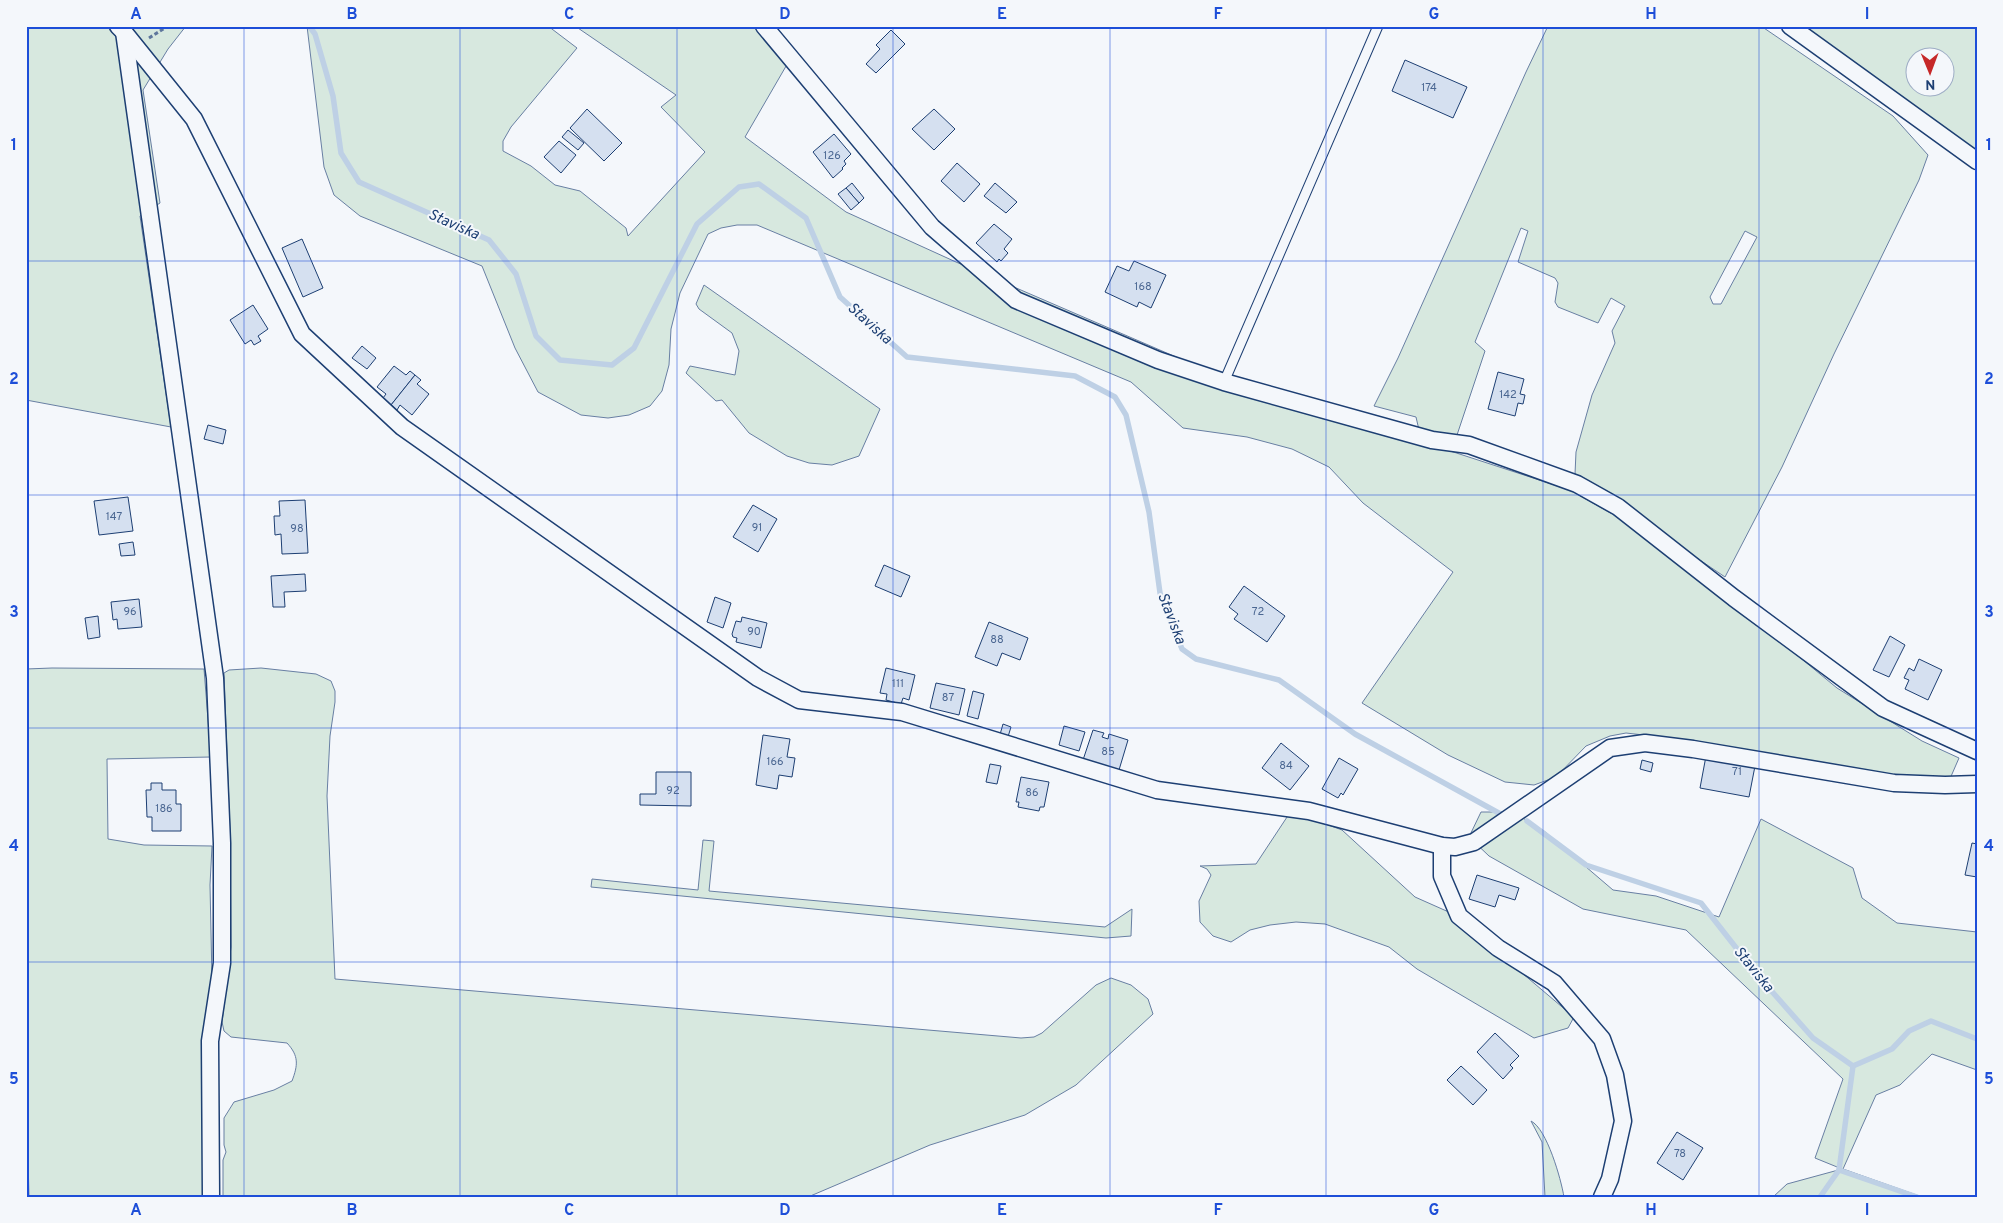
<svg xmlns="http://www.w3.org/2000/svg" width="2003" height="1223" font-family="Overpass,sans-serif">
<rect width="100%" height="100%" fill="#f4f7fb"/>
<g fill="#d7e8df" stroke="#687fa3" fill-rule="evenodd">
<polygon points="26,26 186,26 168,49 143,90 160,203 140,216 171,427 26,400"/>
<polygon points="307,26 548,26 577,48 511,127 503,141 503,151 531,166 555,185 580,191 626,228 628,236 705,152 661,107 676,95 575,26 759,26 789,61 745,137 846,212 956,262 1220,376 1570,490 1623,520 1758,623 1837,688 1922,741 1959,758 1949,781 1895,779 1696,741 1626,733 1610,736 1586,746 1556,777 1534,785 1505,782 1448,755 1362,703 1453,572 1363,503 1329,467 1292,449 1247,437 1183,428 1131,382 757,225 737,225 721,228 708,234 680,293 671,329 669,365 662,391 650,406 629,415 608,418 581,415 538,392 515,348 482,266 360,216 334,195 324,167"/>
<path d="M1548,26H1761L1893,116L1928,155L1919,180L1834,354L1782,467L1725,577L1682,548L1622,503L1575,474L1576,452L1592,395L1615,343L1612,331L1625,306L1611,298L1598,323L1558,307L1555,302L1558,283L1555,278L1518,262L1528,231L1521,228L1475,342L1485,351L1457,435L1419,430L1416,417L1374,406L1398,358L1526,72ZM1745,231L1757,237L1721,304H1713L1710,297Z"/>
<path d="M1801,26H1977V151ZM1916,58H1946V88H1916Z"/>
<polygon points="704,285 880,409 859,456 832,465 809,463 787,456 749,433 722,400 716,401 686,373 690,366 735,375 739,351 732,333 699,309 696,304"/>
<polygon points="52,668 204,669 211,757 107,759 108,839 144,845 212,846 210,885 212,980 208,1197 29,1197 26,1083 26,669"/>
<path d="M261,668L316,674L331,681L335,691V702L330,736L327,796L335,979L1021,1038L1034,1037L1042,1033L1096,985L1111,978L1131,985L1148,999L1153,1014L1076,1085L1025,1115L930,1145L808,1197H223V1160L226,1152L224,1145V1118L234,1102L274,1090L292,1081C298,1065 299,1056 287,1043L231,1037L224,1031L222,1022L231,947L230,831L224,673L229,670Z"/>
<polygon points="1291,811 1342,830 1415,897 1451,913 1574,1017 1568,1028 1534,1038 1417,969 1389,947 1325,924 1296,922 1270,925 1250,930 1231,942 1213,936 1200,922 1199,901 1211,875 1207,869 1200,866 1256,864"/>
<polygon points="1481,812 1513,812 1544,831 1613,890 1656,896 1719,917 1761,819 1853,868 1862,898 1897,923 1977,932 1977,1070 1932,1054 1900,1085 1876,1095 1843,1169 1922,1197 1773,1197 1787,1184 1842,1169 1815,1158 1843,1079 1686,930 1583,909 1489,856 1469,837"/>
<polygon points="703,840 714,841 709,891 1105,927 1132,909 1131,936 1106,938 591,887 592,879 698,890"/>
<path d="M1531,1121C1547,1129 1561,1179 1564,1197H1545L1542,1142Z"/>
</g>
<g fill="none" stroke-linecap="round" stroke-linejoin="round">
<g stroke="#bed0e5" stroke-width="5.5">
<polyline points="309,26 315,34 333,96 341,153 359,182 489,240 516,274 536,336 560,360 612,365 634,348 697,224 739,187 759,184 806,218 840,297 907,357 1075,376 1115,397 1126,415 1149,512 1160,593 1182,649 1196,659 1279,680 1355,734 1506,817"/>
<polyline points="1527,821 1586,865 1701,903 1759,977 1813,1038 1853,1066 1892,1049 1909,1031 1931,1021 1977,1039"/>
<polyline points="1839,1170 1917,1197"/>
<polyline points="1820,1197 1839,1170 1853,1066"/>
</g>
</g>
<g fill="#d5e0f0" stroke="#1d3f73">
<polygon points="891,30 905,44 876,73 866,64 880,49 876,45"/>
<polygon points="1405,60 1467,87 1453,118 1392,91"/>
<polygon points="587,109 622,143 604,161 570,128"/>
<polygon points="934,109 955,129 934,150 912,129"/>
<polygon points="568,130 584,143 578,150 562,137"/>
<polygon points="834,134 851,154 844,161 846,164 842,168 843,169 833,178 813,152"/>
<polygon points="559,141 576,155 561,173 544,157"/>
<polygon points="957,163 980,184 964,202 941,181"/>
<polygon points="852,183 864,198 859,203 846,188"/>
<polygon points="995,183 1017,202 1006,213 984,196"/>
<polygon points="846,188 859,203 851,210 838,194"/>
<polygon points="994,224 1012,239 1004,249 1008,253 1001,261 999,259 997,262 976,243"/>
<polygon points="302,239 323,288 303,297 282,248"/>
<polygon points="1134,261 1166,275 1151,308 1139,302 1137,307 1105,292 1117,266 1129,271"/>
<polygon points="253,305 268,329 258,336 261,341 254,345 251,340 245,344 230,320"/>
<polygon points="362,346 376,358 367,369 352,358"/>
<polygon points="394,366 406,375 410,371 415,375 391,405 383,398 386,394 377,387"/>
<polygon points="1498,372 1524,379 1520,394 1525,395 1523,404 1518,403 1515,416 1488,409"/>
<polygon points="415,375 421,380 417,384 429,394 412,415 400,405 397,410 391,405"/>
<polygon points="208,425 226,430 223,444 204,439"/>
<polygon points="128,497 133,531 99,535 94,501"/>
<polygon points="305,500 308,553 282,554 281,534 275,535 274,516 280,516 279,501"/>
<polygon points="753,505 777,519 758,552 733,537"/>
<polygon points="133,542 135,555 121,556 119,544"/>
<polygon points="884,565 910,576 901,597 875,586"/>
<polygon points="305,574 306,591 284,592 285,607 273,607 271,576"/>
<polygon points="1244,586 1285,616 1267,642 1234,619 1238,614 1229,607"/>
<polygon points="715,597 731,603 723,628 707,622"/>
<polygon points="139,599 142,627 118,629 117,619 113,620 111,602"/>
<polygon points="98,616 100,637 88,639 85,618"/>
<polygon points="742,617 767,623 761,648 736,642 737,638 733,637 732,634 736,621 741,622"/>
<polygon points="989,622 1028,638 1020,660 1002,653 997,666 975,657"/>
<polygon points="1890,636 1905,645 1889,677 1873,670"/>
<polygon points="1919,659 1942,670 1928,700 1905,689 1909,680 1904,678 1909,668 1914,671"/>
<polygon points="886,668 915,675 909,700 903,698 901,704 886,700 887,694 880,693"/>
<polygon points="936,683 965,689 959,715 930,708"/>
<polygon points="973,691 984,694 978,719 967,716"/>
<polygon points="1003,724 1011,727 1007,740 999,738"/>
<polygon points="1064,726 1085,732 1079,751 1059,745"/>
<polygon points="1093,730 1104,733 1102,737 1108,739 1109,734 1128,740 1119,770 1083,760"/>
<polygon points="763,735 790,739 787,757 795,758 792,777 779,775 777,789 756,785"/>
<polygon points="1281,743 1309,766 1290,790 1262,768"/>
<polygon points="1706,756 1755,766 1749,797 1700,788"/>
<polygon points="1339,758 1358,769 1343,795 1341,793 1338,798 1322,789"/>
<polygon points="1642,760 1653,763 1651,772 1640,769"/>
<polygon points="990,764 1001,766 997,784 986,782"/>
<polygon points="656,772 691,772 691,806 640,805 640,794 656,794"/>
<polygon points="1021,777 1049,782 1044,807 1040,807 1039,811 1018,807 1019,802 1016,802"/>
<polygon points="151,783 162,783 162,790 176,790 176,804 181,804 181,831 152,831 152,817 147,817 146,790 151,790"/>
<polygon points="1972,843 1977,844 1977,877 1965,875"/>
<polygon points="1477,875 1519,888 1515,900 1499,895 1495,907 1469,899"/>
<polygon points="1495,1033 1519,1056 1510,1065 1513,1068 1503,1079 1477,1052"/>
<polygon points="1461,1066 1487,1090 1473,1105 1447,1080"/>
<polygon points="1677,1132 1703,1148 1683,1180 1657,1163"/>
</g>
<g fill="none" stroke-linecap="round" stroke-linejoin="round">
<defs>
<polyline id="lane" points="1224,382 1378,26"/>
<g id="street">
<polyline points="118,26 124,32 194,119 302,334 402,427 758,678 799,700 902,712 1157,790 1309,811 1442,846 1455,847 1474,842 1610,748 1645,743 1693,749 1894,783 1945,785 1977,784"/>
<polyline points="764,26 932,227 1016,300 1158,360 1224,382 1432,440 1469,445 1577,484 1618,507 1734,598 1883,708 1977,751"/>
<polyline points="1790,26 1977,161"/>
<polyline points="124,32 215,678 222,843 222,963 210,1041 211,1197"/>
<polyline points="1442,846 1442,876 1459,916 1498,948 1554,983 1602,1039 1615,1075 1623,1121 1610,1179 1602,1197"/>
</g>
</defs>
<use href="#lane" stroke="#1d3f73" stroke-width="11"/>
<use href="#street" stroke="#1d3f73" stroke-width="19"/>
<polyline stroke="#5e769c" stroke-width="3" stroke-dasharray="4 2.5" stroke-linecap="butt" points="149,38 168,26"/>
<use href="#lane" stroke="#f4f7fb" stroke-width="9"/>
<use href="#street" stroke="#f4f7fb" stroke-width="16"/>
</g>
<path fill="none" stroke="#1d4ed8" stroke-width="1" stroke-opacity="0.55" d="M244,26V1197M460,26V1197M677,26V1197M893,26V1197M1110,26V1197M1326,26V1197M1543,26V1197M1759,26V1197M26,261H1977M26,495H1977M26,728H1977M26,962H1977"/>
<g text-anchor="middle" stroke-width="4" stroke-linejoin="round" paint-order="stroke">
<g font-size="11" fill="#4b6792">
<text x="1429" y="91">174</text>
<text x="832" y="159">126</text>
<text x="1143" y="290">168</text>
<text x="1508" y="398">142</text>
<text x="114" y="520">147</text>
<text x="757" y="531">91</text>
<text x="297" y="532">98</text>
<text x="130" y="615">96</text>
<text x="1258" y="615">72</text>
<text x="754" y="635">90</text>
<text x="997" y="643">88</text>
<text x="898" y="687">111</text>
<text x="948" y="701">87</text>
<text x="1108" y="755">85</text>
<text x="775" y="765">166</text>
<text x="1286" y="769">84</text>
<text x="1737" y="775">71</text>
<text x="673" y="794">92</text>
<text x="1032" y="796">86</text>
<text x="164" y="812">186</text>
<text x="1680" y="1157">78</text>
</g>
<g font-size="15" font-style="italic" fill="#1d3f73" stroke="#f4f7fb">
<text transform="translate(454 224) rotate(24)" y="5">Staviska</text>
<text transform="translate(870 323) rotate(42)" y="5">Staviska</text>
<text transform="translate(1172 618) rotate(69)" y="5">Staviska</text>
<text transform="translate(1754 969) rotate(51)" y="5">Staviska</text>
</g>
</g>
<rect width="2003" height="1223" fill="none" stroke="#f4f7fb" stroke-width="55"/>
<g transform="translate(1930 72) rotate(179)"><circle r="24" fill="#f4f7fb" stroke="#9eadc5"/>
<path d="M0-4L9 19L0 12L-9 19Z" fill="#c62828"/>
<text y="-8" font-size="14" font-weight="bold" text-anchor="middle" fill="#1d3f73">N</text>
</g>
<rect x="28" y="28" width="1948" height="1168" fill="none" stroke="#1d4ed8" stroke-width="2"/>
<g font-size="16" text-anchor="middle" font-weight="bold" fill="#1d4ed8">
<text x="136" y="19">A</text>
<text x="352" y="19">B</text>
<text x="569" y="19">C</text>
<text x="785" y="19">D</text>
<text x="1002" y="19">E</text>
<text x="1218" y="19">F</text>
<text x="1434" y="19">G</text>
<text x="1651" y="19">H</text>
<text x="1867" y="19">I</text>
<text x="14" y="150">1</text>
<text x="1989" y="150">1</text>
<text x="14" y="384">2</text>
<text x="1989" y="384">2</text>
<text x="14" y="617">3</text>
<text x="1989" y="617">3</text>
<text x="14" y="851">4</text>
<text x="1989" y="851">4</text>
<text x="14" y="1084">5</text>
<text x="1989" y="1084">5</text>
<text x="136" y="1215">A</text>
<text x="352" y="1215">B</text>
<text x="569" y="1215">C</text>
<text x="785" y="1215">D</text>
<text x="1002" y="1215">E</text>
<text x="1218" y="1215">F</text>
<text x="1434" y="1215">G</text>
<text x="1651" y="1215">H</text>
<text x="1867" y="1215">I</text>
</g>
</svg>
